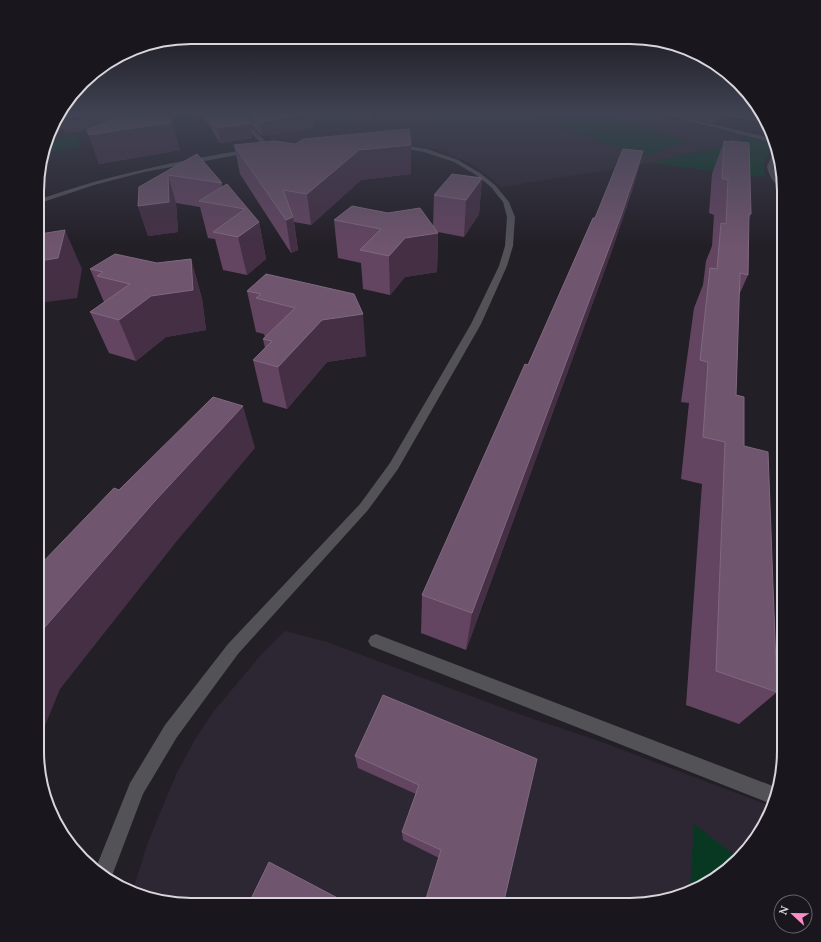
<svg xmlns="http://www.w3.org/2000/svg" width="821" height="942" font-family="Lora,serif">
<rect width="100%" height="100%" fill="#231f27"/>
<g fill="#2d2733">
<polygon points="253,114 653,114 747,136 731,144 650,163 502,187 472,164 442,151 424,147 406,144 305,142 275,144 253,125"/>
<polygon points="285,631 327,642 519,714 599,741 773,807 758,837 707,884 640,905 180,905 133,890 148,842 160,813 176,775 194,741 214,711 260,656"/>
</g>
<g fill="#083822">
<polygon points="532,114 602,114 687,141 649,155 644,156 529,117"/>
<polygon points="75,134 81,145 78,147 43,154 46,143 65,136"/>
<path d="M747,136L775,143L777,147C762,156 763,160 765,177L650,163L731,144Z"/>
<polygon points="694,824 737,857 707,884 690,890"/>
</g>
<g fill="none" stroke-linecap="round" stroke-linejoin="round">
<polygon fill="#525257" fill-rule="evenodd" points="376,634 778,788 774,805 371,646 368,641 371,636"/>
<g fill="#525257" fill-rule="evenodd">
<polygon points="72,114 81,114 55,121 56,118"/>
<polygon points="244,114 250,114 248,120 249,125 271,147 278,147 278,149 268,150 244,126 242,120"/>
<polygon points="661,114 670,114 774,139 775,143"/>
<polygon points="723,114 733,114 767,121 768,124"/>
<polygon points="396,144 427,149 458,160 480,173 495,185 509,202 515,217 513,246 507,266 481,324 398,469 368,510 238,654 177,737 143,794 110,881 95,870 130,783 165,725 228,644 360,504 390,463 471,324 499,266 505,246 507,217 503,202 491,187 476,175 454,162 424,152 394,147 393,146"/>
<path d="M252,149L254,150V152L144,172L94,185L40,203V199C109,175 180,160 252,149Z"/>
<path d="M779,151V156C768,165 775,175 783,184V189C775,185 768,175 767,166L772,156Z"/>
<path d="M784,373V419L780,418C773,405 777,389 779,376Z"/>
</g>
</g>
<g fill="#634561">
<polygon points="58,114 168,117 180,150 99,164 89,135 89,129 66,133 58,122 56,117"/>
<polygon points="195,114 244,114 250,123 252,138 220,143 203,116 196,117"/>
<polygon points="249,114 312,114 314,128 262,136 250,124"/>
<polygon points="360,114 423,114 371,122"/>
<polygon points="673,114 726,114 725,116 712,123"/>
<polygon points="769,127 773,138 769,136 767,130"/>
<polygon points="773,138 778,150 774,153 771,144"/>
<polygon points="724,141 729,142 730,141 751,214 749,218 748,275 739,295 736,395 744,446 777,692 739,724 686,705 702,484 681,479 689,403 681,402 694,308 703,285 706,261 712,246 714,215 709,213 712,174"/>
<polygon points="234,145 411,174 361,180 311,225 294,222 298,250 291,253 240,174"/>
<polygon points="643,151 634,185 611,253 466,650 421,633 422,595 595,218"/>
<polygon points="197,154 222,183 222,186 259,222 266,259 247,275 223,270 215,239 208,238 200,207 176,203 178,232 148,236 138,206 139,187"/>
<polygon points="779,156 783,179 778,175 775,166"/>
<polygon points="482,178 479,214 464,237 438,232 438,233 437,272 405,277 390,295 363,289 361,263 338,258 334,220 433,226 434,195"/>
<polygon points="191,259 202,299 206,330 166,337 136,361 109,353 90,312 104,302 90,269 157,263"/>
<polygon points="266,274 366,356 327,362 287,409 263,402 253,360 265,348 263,339 265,337 264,334 256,332 247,291"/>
<polygon points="355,756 537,759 439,858 403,840 402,832 416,794 358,768"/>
</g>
<g fill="#442f44">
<polygon points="88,114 186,114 66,133 60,118"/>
<polygon points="195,114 202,114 203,116 196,117"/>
<polygon points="308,114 312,114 314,128 262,136 260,122"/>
<polygon points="371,114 423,114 371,122"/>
<polygon points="718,114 726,114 725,116 712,123 714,116"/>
<polygon points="172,122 180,150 99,164 89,135"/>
<polygon points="250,123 252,138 220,143 217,128"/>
<polygon points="411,145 411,174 361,180 311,225 307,194 359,150"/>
<polygon points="777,146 778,150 774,153"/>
<polygon points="643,151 634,185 611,253 466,650 472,613"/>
<polygon points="168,175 176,203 178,232 148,236 138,206"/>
<polygon points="482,178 479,214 464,237 466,200"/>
<polygon points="293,217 298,250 291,253 286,220"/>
<polygon points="259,222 266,259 247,275 238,237"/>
<polygon points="65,230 82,269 77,298 39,303 39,261"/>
<polygon points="438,233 437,272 405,277 390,295 389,256 405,238"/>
<polygon points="191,259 202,299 206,330 166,337 136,361 119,320"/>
<polygon points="363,314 366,356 327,362 287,409 278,367 322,320"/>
<polygon points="243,406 255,448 176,542 60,689 37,745 38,635 155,501"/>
</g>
<g fill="#6f556e" stroke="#806980">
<polygon points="58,114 88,114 60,118"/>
<polygon points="125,114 165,114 172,122 89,135 87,130"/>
<polygon points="207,114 243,114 250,123 217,128"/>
<polygon points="252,114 308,114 260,122"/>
<polygon points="706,114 718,114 714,116"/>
<polygon points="409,129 411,145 359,150 307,194 283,190 293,217 286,220 234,145 274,141 295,144 304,139"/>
<polygon points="724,141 730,142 730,141 749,143 751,214 749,213 748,275 740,273 736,395 744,397 744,446 768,452 777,692 716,671 725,442 703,437 708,362 700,360 710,268 717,269 721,223 726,224 728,180 722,178"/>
<polygon points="623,149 643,151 621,216 472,613 422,595 525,364 528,365 593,218 595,218"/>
<polygon points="197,154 222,183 168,175 169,202 138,206 139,187"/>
<polygon points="779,156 781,167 778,159"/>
<polygon points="452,174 482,178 466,200 434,195"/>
<polygon points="227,184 259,222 238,237 213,232 245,209 199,201"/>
<polygon points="352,206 388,213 420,208 438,233 405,238 389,256 360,250 381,229 334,220"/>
<polygon points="65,230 58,258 39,261 40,234"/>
<polygon points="115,254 157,263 191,259 193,290 151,296 119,320 90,312 130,284 97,276 103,272 90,269"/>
<polygon points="266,274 354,294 363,314 322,320 278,367 253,360 272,341 263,339 295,308 256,298 261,294 247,291"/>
<polygon points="213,397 243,406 155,501 38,635 38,567 114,488 119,490"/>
<polygon points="383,695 537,759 503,905 424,905 441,850 402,832 419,785 355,756"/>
<polygon points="269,862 351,905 248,905"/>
</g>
<linearGradient id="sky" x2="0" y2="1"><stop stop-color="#131115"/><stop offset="0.46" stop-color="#3f4252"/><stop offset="1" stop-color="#3f4252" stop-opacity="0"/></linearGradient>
<rect width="821" height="246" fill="url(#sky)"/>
<path d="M0 0H821V942H0ZM191 44H630A147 147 0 0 1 777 191V751A147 147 0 0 1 630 898H191A147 147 0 0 1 44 751V191A147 147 0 0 1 191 44Z" fill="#1a161e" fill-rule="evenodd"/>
<path fill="none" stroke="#d8d6dc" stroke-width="2" d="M191 44H630A147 147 0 0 1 777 191V751A147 147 0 0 1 630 898H191A147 147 0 0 1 44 751V191A147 147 0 0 1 191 44Z"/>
<g transform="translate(793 914) rotate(292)"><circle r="19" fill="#1a161e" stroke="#66636a"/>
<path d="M0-3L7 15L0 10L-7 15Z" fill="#fa8fc7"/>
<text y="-6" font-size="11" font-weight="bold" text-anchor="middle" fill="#d8d6dc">N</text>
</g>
</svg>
